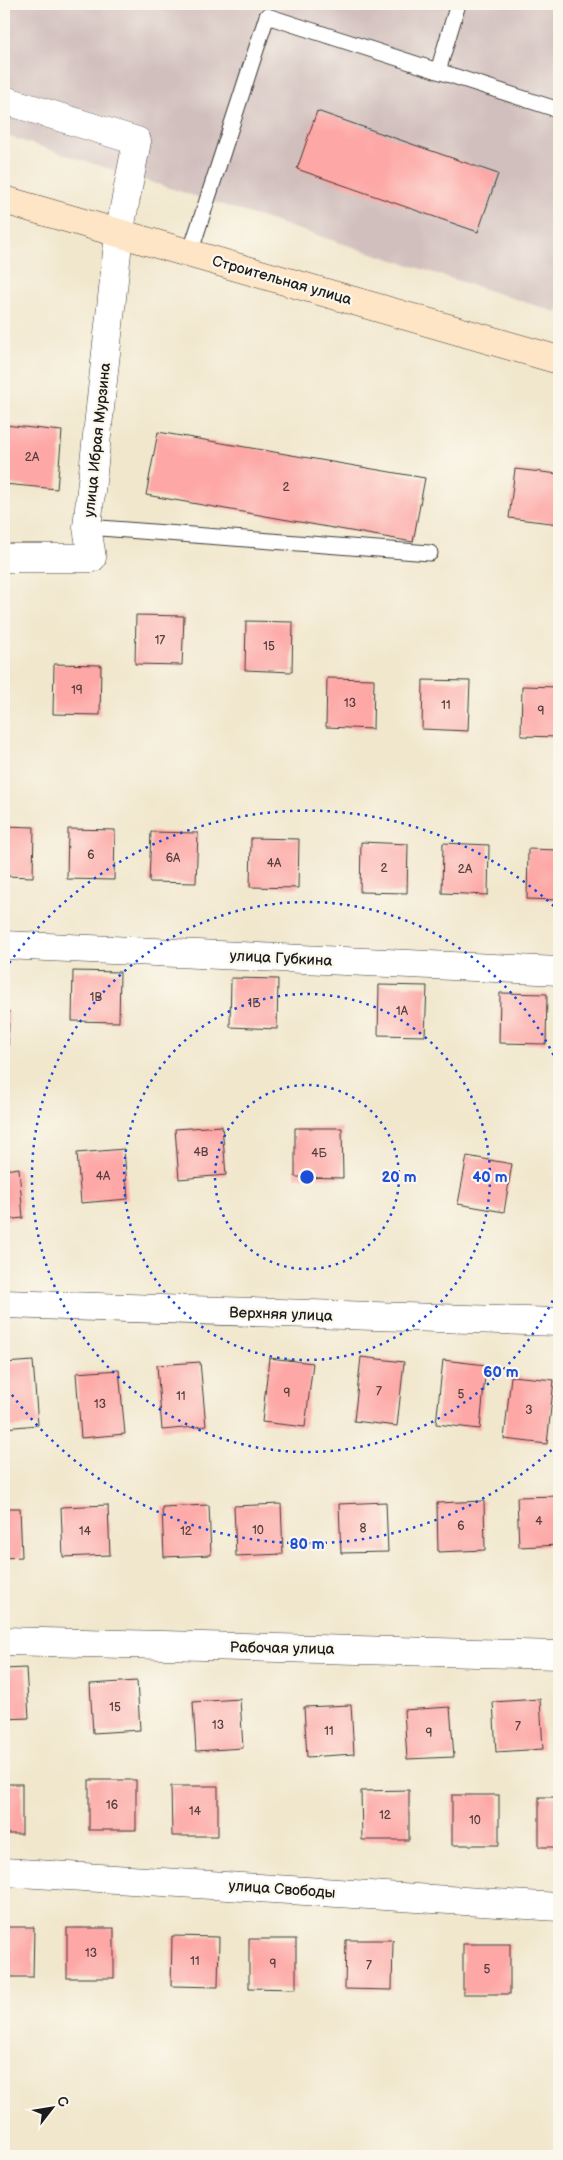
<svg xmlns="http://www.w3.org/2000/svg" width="563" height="2160" font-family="'Balsamiq Sans',sans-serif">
<rect width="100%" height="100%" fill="#fbf7ec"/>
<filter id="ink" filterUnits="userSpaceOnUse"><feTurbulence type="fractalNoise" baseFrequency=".02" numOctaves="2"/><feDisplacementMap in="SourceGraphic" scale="10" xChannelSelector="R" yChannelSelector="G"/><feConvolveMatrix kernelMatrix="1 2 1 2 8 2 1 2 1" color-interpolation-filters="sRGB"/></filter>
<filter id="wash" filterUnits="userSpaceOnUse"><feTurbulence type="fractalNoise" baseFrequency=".0096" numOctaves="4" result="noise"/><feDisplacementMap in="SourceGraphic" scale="20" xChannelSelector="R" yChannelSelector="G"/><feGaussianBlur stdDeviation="1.12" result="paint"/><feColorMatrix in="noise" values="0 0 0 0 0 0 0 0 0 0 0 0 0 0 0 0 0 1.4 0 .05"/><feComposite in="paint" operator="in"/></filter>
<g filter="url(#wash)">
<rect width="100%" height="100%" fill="#f1e7cd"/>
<polygon fill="#d1bfbd" points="4,4 559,4 559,313 4,135"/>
<g id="blocks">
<g fill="#fda7a6">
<polygon points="317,111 498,174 478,232 297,169"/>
<polygon points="4,425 62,431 57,489 4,484"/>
<polygon points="158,432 425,478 413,542 146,495"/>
<polygon points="515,469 559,474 559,524 509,518"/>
<polygon points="136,615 184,616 182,665 135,664"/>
<polygon points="246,621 293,622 292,672 245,670"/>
<polygon points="4,663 7,663 6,713 4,713"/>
<polygon points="54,664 101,665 100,715 53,714"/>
<polygon points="327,678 374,679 373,729 326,727"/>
<polygon points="423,680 470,681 468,731 422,729"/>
<polygon points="522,686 559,687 559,737 521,736"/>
<polygon points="4,826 34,827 33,877 4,876"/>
<polygon points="68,829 115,830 114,880 67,879"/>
<polygon points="151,832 198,833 196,883 149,882"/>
<polygon points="251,838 299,839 298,888 250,887"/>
<polygon points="361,842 408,844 407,893 360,892"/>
<polygon points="443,843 489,845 488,895 442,893"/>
<polygon points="528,849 559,850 559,900 527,899"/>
<polygon points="73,971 120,972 119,1022 72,1021"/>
<polygon points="231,978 278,979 277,1029 230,1027"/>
<polygon points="379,985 427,986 425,1036 378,1035"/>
<polygon points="500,993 547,994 546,1044 499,1043"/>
<polygon points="4,1011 9,1011 8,1060 4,1060"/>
<polygon points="222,1126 226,1175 179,1179 175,1129"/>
<polygon points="295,1128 342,1128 343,1178 295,1177"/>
<polygon points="124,1149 128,1199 81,1203 77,1153"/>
<polygon points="467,1156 512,1164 504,1212 458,1204"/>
<polygon points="19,1168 23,1218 4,1220 4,1170"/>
<polygon points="361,1357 404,1362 397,1426 354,1421"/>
<polygon points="269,1358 313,1363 305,1427 262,1422"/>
<polygon points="443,1360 486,1365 480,1429 436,1424"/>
<polygon points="33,1361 38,1425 4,1428 4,1363"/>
<polygon points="200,1362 206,1426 162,1430 157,1365"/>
<polygon points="119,1370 125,1434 81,1438 76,1373"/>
<polygon points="511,1376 554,1380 547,1444 504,1439"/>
<polygon points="559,1496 559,1545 519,1547 517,1497"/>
<polygon points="484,1501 485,1550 438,1552 437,1503"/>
<polygon points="386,1502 388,1552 341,1553 339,1504"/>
<polygon points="281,1504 283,1554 236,1556 234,1506"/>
<polygon points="108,1505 110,1555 63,1557 61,1507"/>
<polygon points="209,1505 211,1555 164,1557 162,1507"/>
<polygon points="4,1508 20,1508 22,1557 4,1558"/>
<polygon points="26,1668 29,1718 4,1719 4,1669"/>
<polygon points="137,1681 140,1730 93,1733 90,1684"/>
<polygon points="240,1699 243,1748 196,1751 193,1702"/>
<polygon points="540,1699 543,1749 496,1752 493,1702"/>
<polygon points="351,1705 354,1754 307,1757 304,1707"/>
<polygon points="450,1707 454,1757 407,1759 404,1710"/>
<rect x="89" y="1780" width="47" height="50"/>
<rect x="4" y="1784" width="18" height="50"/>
<polygon points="171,1786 218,1786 218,1836 172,1836"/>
<polygon points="409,1790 409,1840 362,1840 361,1791"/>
<rect x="452" y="1795" width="47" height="50"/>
<rect x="539" y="1797" width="20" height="50"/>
<polygon points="4,1927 34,1927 33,1977 4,1977"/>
<rect x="67" y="1928" width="47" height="50"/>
<polygon points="172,1936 219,1937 218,1987 171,1986"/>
<polygon points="249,1939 296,1939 296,1989 249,1988"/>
<polygon points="346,1940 393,1940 392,1990 345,1989"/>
<rect x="463" y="1944" width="47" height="50"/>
</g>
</g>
</g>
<g filter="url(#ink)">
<use href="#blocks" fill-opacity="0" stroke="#3c3a37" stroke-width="1"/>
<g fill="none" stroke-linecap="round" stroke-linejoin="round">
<defs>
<g id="lane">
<polyline points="438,71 458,4"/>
<polyline points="190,253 267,16 559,110"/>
<polyline points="87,527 430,553"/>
</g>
<g id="street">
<polyline points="4,100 137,141 119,234 87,527 92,558 4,558"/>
<polyline points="4,945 559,971"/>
<polyline points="4,1304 559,1322"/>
<polyline points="4,1641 559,1655"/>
<polyline points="4,1872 559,1907"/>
</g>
<polyline id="secondary" points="4,200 559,360"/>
</defs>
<use href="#lane" stroke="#3c3a37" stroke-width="17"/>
<use href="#street" stroke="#3c3a37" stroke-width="29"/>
<use href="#secondary" stroke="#3c3a37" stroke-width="29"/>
<use href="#lane" stroke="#fff" stroke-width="15"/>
<use href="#street" stroke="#fff" stroke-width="28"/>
<use href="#secondary" stroke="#fee5c5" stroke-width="28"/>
</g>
</g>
<g fill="none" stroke="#1d4ed8" stroke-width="2.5" stroke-dasharray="2.5 5">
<circle cx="307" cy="1177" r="92"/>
<circle cx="307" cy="1177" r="183"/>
<path d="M559 1287A275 275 0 1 1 559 1067"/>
<path d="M557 1445A367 367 0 0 1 5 1385M5 969A367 367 0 0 1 557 909"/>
</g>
<g text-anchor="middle" stroke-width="4.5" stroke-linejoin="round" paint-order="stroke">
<g font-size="12" fill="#543f3e">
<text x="32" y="461">2А</text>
<text x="286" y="491">2</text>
<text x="160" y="644">17</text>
<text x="269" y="650">15</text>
<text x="77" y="694">19</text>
<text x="350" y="707">13</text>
<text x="446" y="709">11</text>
<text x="541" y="715">9</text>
<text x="91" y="859">6</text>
<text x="173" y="862">6А</text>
<text x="274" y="867">4А</text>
<text x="384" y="872">2</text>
<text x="465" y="873">2А</text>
<text x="96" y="1001">1В</text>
<text x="254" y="1007">1Б</text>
<text x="402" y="1015">1А</text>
<text x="201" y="1156">4В</text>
<text x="319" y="1157">4Б</text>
<text x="103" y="1180">4А</text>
<text x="379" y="1395">7</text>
<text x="287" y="1397">9</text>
<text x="461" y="1398">5</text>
<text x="181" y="1400">11</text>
<text x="100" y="1408">13</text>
<text x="529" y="1414">3</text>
<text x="539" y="1525">4</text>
<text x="461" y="1530">6</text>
<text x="363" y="1532">8</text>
<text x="258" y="1534">10</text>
<text x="85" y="1535">14</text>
<text x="186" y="1535">12</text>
<text x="115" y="1711">15</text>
<text x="218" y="1729">13</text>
<text x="518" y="1730">7</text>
<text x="329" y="1735">11</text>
<text x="429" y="1737">9</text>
<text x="112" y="1809">16</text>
<text x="195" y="1815">14</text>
<text x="385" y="1819">12</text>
<text x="475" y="1824">10</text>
<text x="91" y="1957">13</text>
<text x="195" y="1965">11</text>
<text x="273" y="1968">9</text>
<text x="369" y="1969">7</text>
<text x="487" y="1973">5</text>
</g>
<g font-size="15" fill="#1c1c1c" stroke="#fbf7ec">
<text transform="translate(282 280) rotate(16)" y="5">Строительная улица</text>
<text transform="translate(97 440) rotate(-84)" y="5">улица Ибрая Мурзина</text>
<text transform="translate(281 958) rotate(3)" y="5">улица Губкина</text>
<text transform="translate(281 1314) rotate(2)" y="5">Верхняя улица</text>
<text transform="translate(282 1648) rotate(1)" y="5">Рабочая улица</text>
<text transform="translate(282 1889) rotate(4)" y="5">улица Свободы</text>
</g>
</g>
<circle cx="307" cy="1177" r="8" fill="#1d4ed8" stroke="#fbf7ec" stroke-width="2.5"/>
<g font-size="15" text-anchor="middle" font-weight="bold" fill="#1d4ed8" stroke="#fbf7ec" stroke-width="4.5" stroke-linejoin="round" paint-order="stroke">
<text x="399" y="1182">20 m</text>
<text x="490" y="1182">40 m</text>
<text x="501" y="1377">60 m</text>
<text x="307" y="1549">80 m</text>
</g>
<rect width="563" height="2160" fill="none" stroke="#fbf7ec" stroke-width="20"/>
<g transform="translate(52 2108) rotate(59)" stroke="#fbf7ec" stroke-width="4" paint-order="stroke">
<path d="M0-4L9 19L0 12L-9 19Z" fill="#1c1c1c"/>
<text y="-8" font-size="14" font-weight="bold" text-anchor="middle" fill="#1c1c1c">С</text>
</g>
</svg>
